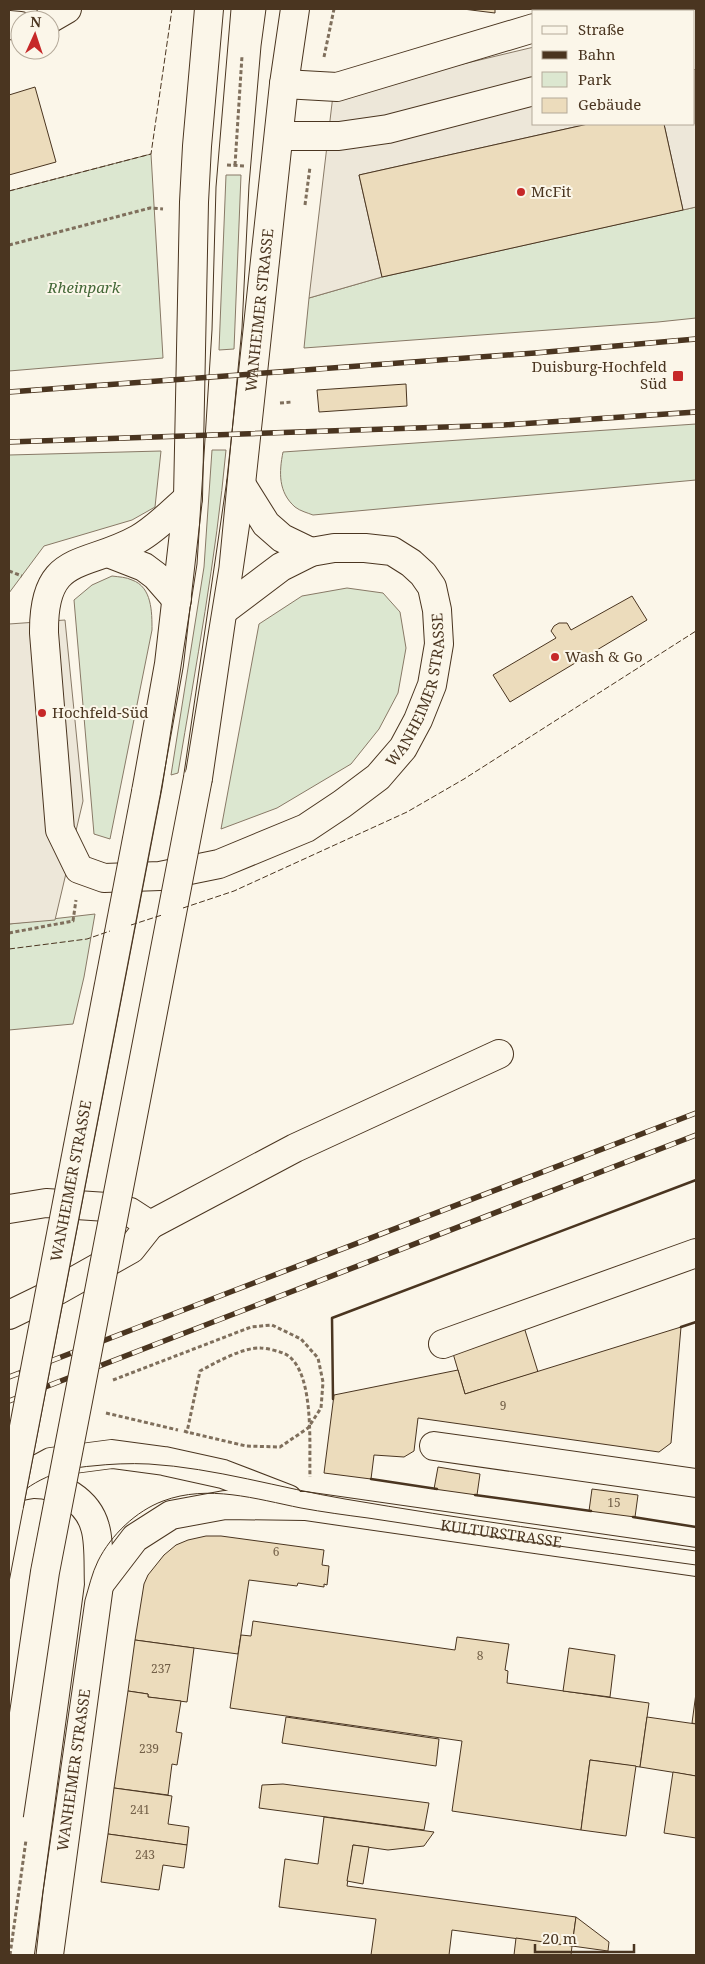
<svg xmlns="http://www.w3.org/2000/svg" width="705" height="1964" font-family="'Noto Serif',serif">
<rect width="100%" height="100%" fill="#fbf6e9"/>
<g fill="#dce7d0" stroke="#887966">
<polygon points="151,154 163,358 9,371 9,191"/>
<polygon points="226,175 241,175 234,349 219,350"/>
<polygon points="696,207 696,318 658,322 304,348 309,298 382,277"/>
<path d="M696,424V480L313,515C308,513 300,511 295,507C278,492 279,472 283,452Z"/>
<path d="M212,450H226C216,558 196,665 178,773L171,775L204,567Z"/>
<polygon points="161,451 155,507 132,520 44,546 9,593 9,455"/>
<path d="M112,576C119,577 126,577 132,580C152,587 152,612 152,630L110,839L94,834L74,600L92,585Z"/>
<polygon points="347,588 383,593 400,612 406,648 398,693 379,729 351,764 277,808 221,829 259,624 302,596"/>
<polygon points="95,914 84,977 73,1024 9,1030 9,924"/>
</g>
<g fill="#ede7d9" stroke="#887966">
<polygon points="534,47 534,124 588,124 359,175 382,277 309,298 333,95"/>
<polygon points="694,69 696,71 696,207 683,210 664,124 694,124"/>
<polygon points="65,620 83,801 55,920 9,924 9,624"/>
</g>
<g fill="#ecdcbc" stroke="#4a3520">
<polygon points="463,9 495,9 495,13"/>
<polygon points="35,87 56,162 9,175 9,95"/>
<polygon points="588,124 664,124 683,210 382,277 359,175"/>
<polygon points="406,384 407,406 319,412 317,390"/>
<polygon points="632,596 647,620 510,702 493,675 556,638 551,631 554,626 559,623 567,623 571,630"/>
<polygon points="524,1327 538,1372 465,1394 452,1350"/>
<polygon points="681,1327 671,1443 659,1452 418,1418 414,1451 404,1457 374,1455 371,1479 324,1473 334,1395 458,1370 465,1394"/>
<polygon points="438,1467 480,1474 477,1495 434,1489"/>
<polygon points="592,1489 638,1495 635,1517 589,1511"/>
<polygon points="206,1536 221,1536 324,1550 322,1565 329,1566 327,1585 324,1584 324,1587 298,1583 297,1586 249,1580 238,1654 135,1640 144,1584 148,1575 164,1555 176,1545 188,1540"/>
<polygon points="253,1621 455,1650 457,1637 509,1644 505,1670 508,1671 507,1683 649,1703 640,1767 590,1760 581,1830 452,1811 462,1741 230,1708 241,1635 251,1636"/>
<polygon points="135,1640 194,1648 187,1702 148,1697 148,1694 128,1691"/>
<polygon points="569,1648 615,1655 610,1697 563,1691"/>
<polygon points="128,1691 148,1694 148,1697 181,1701 176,1732 182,1733 177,1765 172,1764 168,1795 114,1788"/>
<polygon points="696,1693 696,1724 692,1723"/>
<polygon points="286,1717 439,1739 436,1766 282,1743"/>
<polygon points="647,1717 696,1724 696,1776 640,1767"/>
<polygon points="590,1760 636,1766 626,1836 581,1830"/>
<polygon points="673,1772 696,1776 696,1838 664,1833"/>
<polygon points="283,1784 429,1803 424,1830 259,1808 262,1785"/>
<polygon points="114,1788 172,1796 168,1824 189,1827 187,1845 108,1834"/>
<polygon points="324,1817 434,1832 424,1846 388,1850 353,1845 347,1886 576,1917 572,1946 452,1930 449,1955 371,1955 376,1919 279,1907 285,1859 318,1864"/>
<polygon points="108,1834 187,1845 184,1868 163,1865 159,1890 101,1882"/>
<polygon points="353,1845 369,1847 363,1884 347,1881"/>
<polygon points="576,1917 609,1942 608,1951 572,1946"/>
<polygon points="516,1938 572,1946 571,1955 514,1955"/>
</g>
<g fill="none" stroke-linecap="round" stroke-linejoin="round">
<defs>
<g id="minor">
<polyline points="589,11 597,9"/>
<polyline points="48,20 67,9"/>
<polyline points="9,25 20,26"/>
<polyline points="284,84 337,87 534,28"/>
<polyline points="279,136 339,136 388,129 534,91"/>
<polyline points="241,484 266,524 282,538 311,552"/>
<path id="s1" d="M188,498C172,512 156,529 138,539C84,569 43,552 44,633L60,830L79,869L104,878L160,876L219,864L306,828L342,804L378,777L403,748L418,720L432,685L439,644L437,610L432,587L423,574L411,563L392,551L365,548H334L311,552L281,567L224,610"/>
<polyline points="108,553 144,567 156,576 177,600"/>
<path id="s2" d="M198,778L241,484L284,84L295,9"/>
<polyline points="146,792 169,664 188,498 194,202 197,146 209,9"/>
<polyline points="9,1209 46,1203 107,1207 130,1212 150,1225 131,1249 44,1298 9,1315"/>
<polyline points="150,1225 295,1148 499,1054"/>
<polyline points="443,1344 696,1253"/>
<polyline points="434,1446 696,1483"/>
<polyline points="12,1486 27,1475 51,1462 112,1454 164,1461 223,1474 288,1499"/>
<path d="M9,1489C16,1487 24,1485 32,1484C59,1483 88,1501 95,1527C100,1543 98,1568 99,1585L49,1955"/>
<path id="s3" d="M99,1585L135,1538L171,1515L225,1505L305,1506L696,1562"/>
</g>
</defs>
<use href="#minor" stroke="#4a3520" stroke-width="30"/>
<g stroke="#7f6f5c" stroke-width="3" stroke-dasharray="4 2.5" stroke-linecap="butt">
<polyline points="324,57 334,9"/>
<polyline points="227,165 245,166"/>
<polyline points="235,165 242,56"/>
<polyline points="305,205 310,167"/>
<polyline points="9,245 150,208 163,209"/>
<polyline points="280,403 292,402"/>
<polyline points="9,571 22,576"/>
<polyline points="9,933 73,921 76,900"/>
<polyline points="106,1413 178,1430"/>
<path d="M184,1431L187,1432L200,1371C215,1363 243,1347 261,1348C267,1348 282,1352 287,1355C315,1373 309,1446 310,1477"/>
</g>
<use href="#minor" stroke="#fbf6e9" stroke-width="28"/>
<g stroke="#4a3520" stroke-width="1">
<path d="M9,1505C28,1481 62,1468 92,1466C110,1464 130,1463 149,1464C215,1468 280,1488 345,1499C462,1519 579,1535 696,1551"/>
<polyline points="9,1582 162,788 197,564 212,330 216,187 231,9"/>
<polyline points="9,1740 31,1571 184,782 219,567 242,328 249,185 261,46 266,9"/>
<path d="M36,1955L43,1892L85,1600C89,1587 92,1573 98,1561C111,1535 136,1511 163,1501C208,1484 256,1499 301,1508C323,1512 345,1515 368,1518C477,1535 587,1550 696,1565"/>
</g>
<defs>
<g id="rail">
<polyline points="9,392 535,353 696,339"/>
<polyline points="9,442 504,425 696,412"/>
<polyline points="9,1377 696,1113"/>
<polyline points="9,1401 696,1135"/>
</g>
</defs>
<use href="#rail" stroke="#4a3520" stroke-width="5.5"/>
<use href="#rail" stroke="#fbf6e9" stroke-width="4" stroke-dasharray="11" stroke-linecap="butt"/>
<defs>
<g id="minor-bridge">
<path id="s4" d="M9,1505L146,792"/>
<polyline points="9,1815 45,1572 198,778"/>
</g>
</defs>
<use href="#minor-bridge" stroke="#4a3520" stroke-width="30" stroke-linecap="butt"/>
<g stroke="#7f6f5c" stroke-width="3" stroke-dasharray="4 2.5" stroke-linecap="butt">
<polyline points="113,1380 251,1327 272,1325 301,1339 318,1358 323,1382 321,1408 308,1428 280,1447 246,1446 187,1432"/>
<polyline points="10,1955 26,1840"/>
</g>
<use href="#minor-bridge" stroke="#fbf6e9" stroke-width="28"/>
<g stroke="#4a3520" stroke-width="1" stroke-dasharray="6 2.5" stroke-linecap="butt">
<polyline points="9,191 151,154 172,9"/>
<polyline points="183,908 234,891 407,812 464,779 696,631"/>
<polyline points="131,925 162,915"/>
<polyline points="9,949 87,939 110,931"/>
</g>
<g stroke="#4a3520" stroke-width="2.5">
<polyline points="681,1327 696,1322"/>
<polyline points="333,1399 332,1318 696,1180"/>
<polyline points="371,1479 437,1489"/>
<polyline points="475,1495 591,1511"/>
<polyline points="633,1517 696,1527"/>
</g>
</g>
<g fill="#c62828" stroke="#fbf6e9" stroke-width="2">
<circle cx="521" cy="192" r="5"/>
<rect x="672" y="370" width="12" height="12" rx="2.5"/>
<circle cx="555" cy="657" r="5"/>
<circle cx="42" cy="713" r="5"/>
</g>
<g text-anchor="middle" stroke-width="4" stroke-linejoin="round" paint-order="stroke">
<g font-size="12" fill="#725f47">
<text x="503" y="1410">9</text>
<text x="614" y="1507">15</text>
<text x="276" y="1556">6</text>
<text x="480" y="1660">8</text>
<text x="161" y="1673">237</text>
<text x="149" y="1753">239</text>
<text x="140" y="1814">241</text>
<text x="145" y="1859">243</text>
</g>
<g font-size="15" fill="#4a3520" stroke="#fbf6e9" text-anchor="start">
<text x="531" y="197">McFit</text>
<text x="667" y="372" text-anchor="end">Duisburg-Hochfeld<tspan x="667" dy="17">Süd</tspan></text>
<text x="565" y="662">Wash &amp; Go</text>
<text x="52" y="718">Hochfeld-Süd</text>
</g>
<g font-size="15" font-style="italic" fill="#436837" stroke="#fbf6e9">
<text x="84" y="293">Rheinpark</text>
</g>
<g font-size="15" fill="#4a3520" stroke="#fbf6e9">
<text dy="5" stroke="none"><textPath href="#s2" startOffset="472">WANHEIMER STRASSE</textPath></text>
<text dy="5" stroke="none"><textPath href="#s1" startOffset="878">WANHEIMER STRASSE</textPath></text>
<text dy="5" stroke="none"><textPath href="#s4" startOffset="330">WANHEIMER STRASSE</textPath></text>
<text dy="5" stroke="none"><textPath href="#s3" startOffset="435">KULTURSTRASSE</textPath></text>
<text transform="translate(74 1770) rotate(-82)" y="5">WANHEIMER STRASSE</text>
</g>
</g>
<rect width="705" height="1964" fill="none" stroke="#4a3520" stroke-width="20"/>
<rect x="532" y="10" width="162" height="115" fill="#fbf6e9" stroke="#b4a999"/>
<rect x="542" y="26" width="25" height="8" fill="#fbf6e9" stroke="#b4a999"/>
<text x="578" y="35" font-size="15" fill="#4a3520">Straße</text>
<rect x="542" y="51" width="25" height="8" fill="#4a3520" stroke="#b4a999"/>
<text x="578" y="60" font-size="15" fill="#4a3520">Bahn</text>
<rect x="542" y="72" width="25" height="15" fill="#dce7d0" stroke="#b4a999"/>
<text x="578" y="85" font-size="15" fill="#4a3520">Park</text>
<rect x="542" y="98" width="25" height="15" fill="#ecdcbc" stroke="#b4a999"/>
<text x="578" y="110" font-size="15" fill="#4a3520">Gebäude</text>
<g transform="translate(35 35) rotate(3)"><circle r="24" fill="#fbf6e9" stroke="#b4a999"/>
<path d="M0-4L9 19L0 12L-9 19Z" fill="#c62828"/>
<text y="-8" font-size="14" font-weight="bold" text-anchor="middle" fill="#4a3520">N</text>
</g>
<path d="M535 1944v8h99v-8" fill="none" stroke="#4a3520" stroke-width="2.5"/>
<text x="542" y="1944" font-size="15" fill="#4a3520" stroke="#fbf6e9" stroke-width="4" paint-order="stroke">20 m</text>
</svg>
